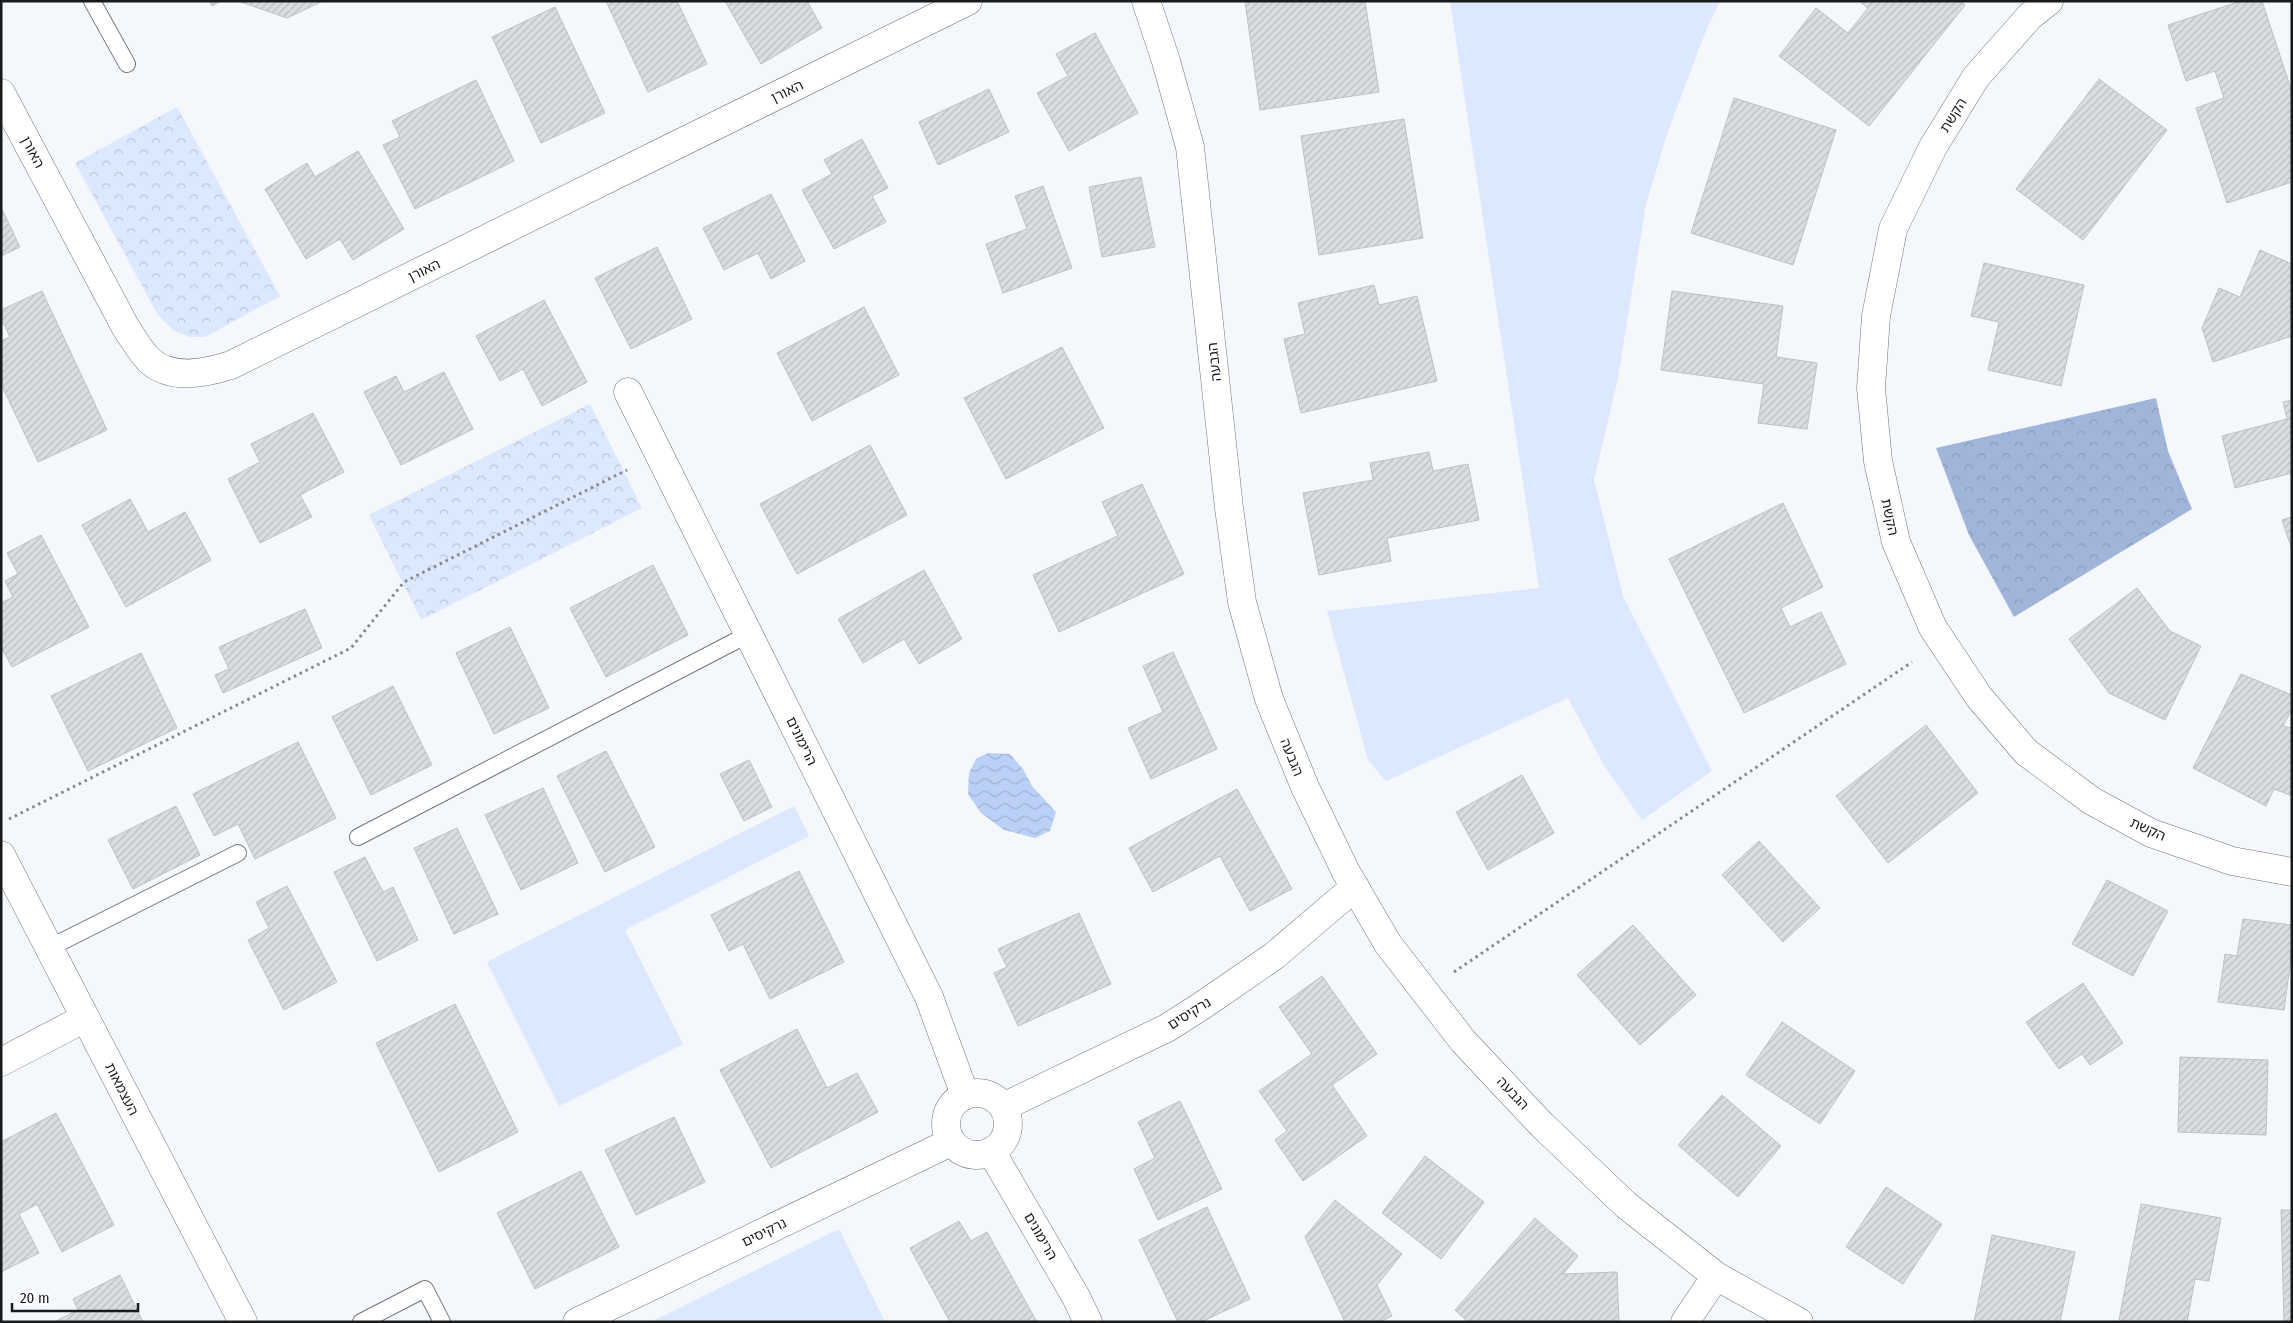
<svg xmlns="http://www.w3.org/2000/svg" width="2293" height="1323" font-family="'Fira Sans Condensed','Noto Sans Hebrew',sans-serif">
<defs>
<pattern id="forest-crowns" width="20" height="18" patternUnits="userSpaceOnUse" patternTransform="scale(1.25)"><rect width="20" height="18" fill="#a1b5da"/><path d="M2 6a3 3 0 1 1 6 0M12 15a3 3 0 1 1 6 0" fill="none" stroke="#8a9bba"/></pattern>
<pattern id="park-crowns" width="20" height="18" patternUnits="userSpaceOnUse" patternTransform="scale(1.25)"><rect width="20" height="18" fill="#dce8fd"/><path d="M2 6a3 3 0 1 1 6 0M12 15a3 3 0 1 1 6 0" fill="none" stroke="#bcc6d8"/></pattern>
<pattern id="water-waves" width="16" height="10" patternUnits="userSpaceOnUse" patternTransform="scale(1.25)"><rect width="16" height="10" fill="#bbd0f6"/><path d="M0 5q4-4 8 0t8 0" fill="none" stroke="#a0b2d2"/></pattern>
<pattern id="building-hatch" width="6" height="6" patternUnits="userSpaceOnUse" patternTransform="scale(1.25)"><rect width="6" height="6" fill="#dadde2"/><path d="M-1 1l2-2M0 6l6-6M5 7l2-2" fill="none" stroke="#babdc1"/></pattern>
</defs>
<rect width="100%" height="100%" fill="#f4f7fc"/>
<g fill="#dce8fd">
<polygon points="1450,1 1720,1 1705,33 1668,131 1646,204 1618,378 1594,480 1623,596 1712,771 1642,820 1605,767 1568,698 1386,781 1368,760 1327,611 1539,588"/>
<polygon points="794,806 809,836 625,930 683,1044 559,1106 487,962"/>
<polygon points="839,1229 885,1322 651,1322"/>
</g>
<polygon fill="url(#forest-crowns)" points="2156,398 2168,451 2192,509 2014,617 1969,535 1936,448"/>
<g fill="url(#park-crowns)">
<polygon points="177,107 280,296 205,337 190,337 174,331 158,315 75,163"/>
<polygon points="590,404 642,508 421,620 369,515"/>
</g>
<polygon fill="url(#water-waves)" points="988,753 1010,754 1023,769 1032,786 1056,812 1050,831 1035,838 1004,830 981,813 968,794 969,773 976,759"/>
<g fill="url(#building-hatch)" stroke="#bdc0c4">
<polygon points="209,1 221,1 212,6"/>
<polygon points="238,1 323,1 287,18"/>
<polygon points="606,1 677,1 707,64 648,92"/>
<polygon points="725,1 807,1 822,28 761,64"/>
<polygon points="1245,1 1365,1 1379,92 1260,110"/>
<polygon points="1859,1 1961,1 1965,5 1869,126 1779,56 1816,8 1848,33 1868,8"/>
<polygon points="2241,1 2262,1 2292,92 2292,182 2227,203 2196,108 2224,98 2215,71 2186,81 2168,25"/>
<polygon points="555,7 605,113 541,143 492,37"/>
<polygon points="1095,33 1138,113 1069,151 1037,93 1068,76 1056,54"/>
<polygon points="2099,79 2167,130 2083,240 2016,189"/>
<polygon points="476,80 514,161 415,209 383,145 400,137 392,121"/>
<polygon points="989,89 1009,132 938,165 919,122"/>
<polygon points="1734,98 1836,130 1793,265 1691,233"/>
<polygon points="1404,119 1423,238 1319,255 1301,136"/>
<polygon points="862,139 888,188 872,196 886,222 834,249 802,190 832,174 824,160"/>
<polygon points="358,151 404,229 353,260 340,239 306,259 265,189 307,163 315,177"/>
<polygon points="1141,177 1155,247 1102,257 1089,187"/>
<polygon points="1043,186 1072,268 1003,293 986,244 1027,229 1015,196"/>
<polygon points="771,194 805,261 771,279 758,253 724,270 703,228"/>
<polygon points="1,207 20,247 1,256"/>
<polygon points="657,247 692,319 631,349 595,278"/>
<polygon points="2260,250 2292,264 2292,336 2213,362 2202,328 2219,288 2240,297"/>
<polygon points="1984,263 2084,285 2061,386 1988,370 1999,322 1971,316"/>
<polygon points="1374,285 1379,305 1417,296 1437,381 1301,413 1284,339 1305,334 1298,303"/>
<polygon points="42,291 107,430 38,462 1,384 1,341 10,337 1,318 1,310"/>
<polygon points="1672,291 1783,306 1776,357 1817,363 1807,429 1758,423 1764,384 1661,370"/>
<polygon points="544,300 587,382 542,406 523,369 500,381 476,336"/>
<polygon points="864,307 899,375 812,421 777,353"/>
<polygon points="1062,347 1104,428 1006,479 964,398"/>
<polygon points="444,372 473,429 401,465 364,392 396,376 404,392"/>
<polygon points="2292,400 2292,473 2235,488 2222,436 2287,419 2283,402"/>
<polygon points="313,413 344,472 300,495 312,517 260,543 228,479 260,462 251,444"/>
<polygon points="870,445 907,515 797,574 760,504"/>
<polygon points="1429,452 1433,471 1468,464 1479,520 1387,538 1391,561 1319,575 1303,493 1373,480 1370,463"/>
<polygon points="1142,484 1184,574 1059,632 1033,575 1118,536 1102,502"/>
<polygon points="130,499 148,532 185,512 211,560 126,607 82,525"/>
<polygon points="1783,503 1823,587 1781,608 1790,627 1821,612 1846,664 1744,713 1669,559"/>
<polygon points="2292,517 2292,550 2282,520"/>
<polygon points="41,535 89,627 12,667 1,647 1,603 13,597 5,581 18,574 7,553"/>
<polygon points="653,565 688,635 606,677 570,608"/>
<polygon points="924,570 962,639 919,664 904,639 863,663 838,619"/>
<polygon points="2137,588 2170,631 2201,646 2165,720 2109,693 2069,639"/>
<polygon points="305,609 322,648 223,693 215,675 229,669 219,647"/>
<polygon points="510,627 549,708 494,734 456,653"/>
<polygon points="1173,652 1217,749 1151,779 1128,728 1163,712 1143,666"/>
<polygon points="141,653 177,728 88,771 51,696"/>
<polygon points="2241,674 2292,695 2292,709 2283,726 2292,728 2292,796 2274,789 2266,806 2193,768"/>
<polygon points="393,686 432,765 371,795 332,717"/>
<polygon points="1926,725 1978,793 1888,863 1836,796"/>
<polygon points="298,742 336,818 255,859 238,824 214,836 193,794"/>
<polygon points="606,751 655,847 605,872 557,776"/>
<polygon points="749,760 772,807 744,821 720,774"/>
<polygon points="1522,775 1554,833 1488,870 1456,812"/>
<polygon points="543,788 578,863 521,890 485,815"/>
<polygon points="1237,789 1292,889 1250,911 1220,856 1153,892 1129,848"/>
<polygon points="176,806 200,855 133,889 108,840"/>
<polygon points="457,828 498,914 454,934 414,848"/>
<polygon points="1759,841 1820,908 1783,942 1722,875"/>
<polygon points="365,857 383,892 393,887 418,940 377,961 334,872"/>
<polygon points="799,871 844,962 770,999 743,944 729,951 711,915"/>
<polygon points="2107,880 2168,911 2133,976 2072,944"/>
<polygon points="287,886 337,982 284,1010 248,940 269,928 256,902"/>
<polygon points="1079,913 1111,984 1018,1026 994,973 1007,967 998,949"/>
<polygon points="2243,919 2292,925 2292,951 2284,1010 2218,1002 2225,954 2237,956"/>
<polygon points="1633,925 1696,995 1640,1045 1577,975"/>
<polygon points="1322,976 1377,1054 1332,1085 1367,1136 1303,1181 1275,1140 1287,1131 1259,1091 1312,1054 1279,1007"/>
<polygon points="2083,983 2123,1043 2090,1065 2082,1054 2059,1069 2026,1022"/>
<polygon points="455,1004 518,1132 439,1172 376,1043"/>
<polygon points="1782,1022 1855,1071 1820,1124 1746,1075"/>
<polygon points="797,1029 827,1088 857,1073 878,1112 771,1168 720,1070"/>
<polygon points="2180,1057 2268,1060 2266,1135 2178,1132"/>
<polygon points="1722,1095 1781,1146 1738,1197 1678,1145"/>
<polygon points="1180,1101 1222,1189 1158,1220 1134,1169 1155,1158 1138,1122"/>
<polygon points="56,1113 114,1225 62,1252 37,1204 19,1214 39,1253 1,1272 1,1142"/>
<polygon points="674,1117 705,1182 636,1215 605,1150"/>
<polygon points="1425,1156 1484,1202 1441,1259 1382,1213"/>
<polygon points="581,1171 619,1247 535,1289 497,1213"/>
<polygon points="1886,1187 1942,1224 1903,1284 1846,1247"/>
<polygon points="1335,1200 1402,1254 1377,1285 1392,1316 1380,1322 1345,1322 1305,1237"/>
<polygon points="2141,1204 2221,1218 2209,1281 2195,1279 2187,1322 2131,1322 2119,1320"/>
<polygon points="1207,1207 1250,1299 1201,1322 1178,1322 1139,1240"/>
<polygon points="2281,1210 2292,1210 2292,1322 2284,1322"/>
<polygon points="1535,1218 1578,1256 1563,1274 1617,1272 1619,1322 1468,1322 1455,1310"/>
<polygon points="959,1221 971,1241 987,1232 1037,1322 950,1322 910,1248"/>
<polygon points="1992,1235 2075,1252 2060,1322 1974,1322"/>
<polygon points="120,1275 143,1322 54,1322 78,1310 73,1299"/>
</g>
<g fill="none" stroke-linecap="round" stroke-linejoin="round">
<defs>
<g id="service">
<polyline points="92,1 127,64"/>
<polyline points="358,837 749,634"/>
<polyline points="49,948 238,853"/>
<polyline points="361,1322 425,1289 442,1322"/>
</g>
<g id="minor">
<polyline points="1146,1 1166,61 1190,147 1229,508 1242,602 1269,699 1305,787 1346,872 1388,944 1463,1041 1542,1125 1626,1205 1716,1276 1799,1322"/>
<polyline points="2049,1 2030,16 1976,77 1933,147 1893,229 1876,316 1871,388 1878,461 1896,542 1933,628 1979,697 2026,752 2092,801 2151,833 2232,861 2292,872"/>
<path d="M1,93L126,328C133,338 140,351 149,360C171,381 206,373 231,365L968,1"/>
<polyline points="628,392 929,997 965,1095"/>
<polyline points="1,1062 85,1018"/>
<circle cx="977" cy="1124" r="31"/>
<polyline points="1003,1107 1167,1028 1203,1005 1274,956 1355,887"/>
<polyline points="991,1151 1076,1297 1088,1322"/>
<polyline points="577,1322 951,1142"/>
<polyline points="1685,1322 1716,1276"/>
</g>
<polyline id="tertiary" points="1,855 243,1322"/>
</defs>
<use href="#service" stroke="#727479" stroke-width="18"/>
<use href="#minor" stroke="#727479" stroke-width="29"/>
<use href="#tertiary" stroke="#727479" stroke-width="29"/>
<g stroke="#86888c" stroke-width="3" stroke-dasharray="2.5 4" stroke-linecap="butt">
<polyline points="9,819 351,648 404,582 627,470"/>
<polyline points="1454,972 1912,662"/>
</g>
<use href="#service" stroke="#fff" stroke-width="16"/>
<use href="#minor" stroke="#fff" stroke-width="28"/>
<use href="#tertiary" stroke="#fff" stroke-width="28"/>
</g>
<g text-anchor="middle" stroke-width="4" stroke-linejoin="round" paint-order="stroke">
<g font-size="14" fill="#191a1c" stroke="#fff">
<text transform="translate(787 91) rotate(-26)" y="5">האורן</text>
<text transform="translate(1953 115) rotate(-58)" y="5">הקשת</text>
<text transform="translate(33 152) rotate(62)" y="5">האורן</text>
<text transform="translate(424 270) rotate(-26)" y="5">האורן</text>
<text transform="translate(1214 362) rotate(-96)" y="5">הגבעה</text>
<text transform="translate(1890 517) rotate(78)" y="5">הקשת</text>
<text transform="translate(802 741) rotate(64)" y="5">הרימונים</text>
<text transform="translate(1292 757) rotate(68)" y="5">הגבעה</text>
<text transform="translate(2148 829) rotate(24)" y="5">הקשת</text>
<text transform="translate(1189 1013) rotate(-32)" y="5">נרקיסים</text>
<text transform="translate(122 1089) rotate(63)" y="5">העצמאות</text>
<text transform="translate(1513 1093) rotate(47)" y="5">הגבעה</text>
<text transform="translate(764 1232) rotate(-26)" y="5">נרקיסים</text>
<text transform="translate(1041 1236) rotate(60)" y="5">הרימונים</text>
</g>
</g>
<rect width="2293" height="1323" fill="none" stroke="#191a1c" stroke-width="5"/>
<path d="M12 1303v8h126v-8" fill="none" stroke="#191a1c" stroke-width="2.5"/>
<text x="20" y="1303" font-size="15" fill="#191a1c" stroke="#ffffff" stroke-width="4" paint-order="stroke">20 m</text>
</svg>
